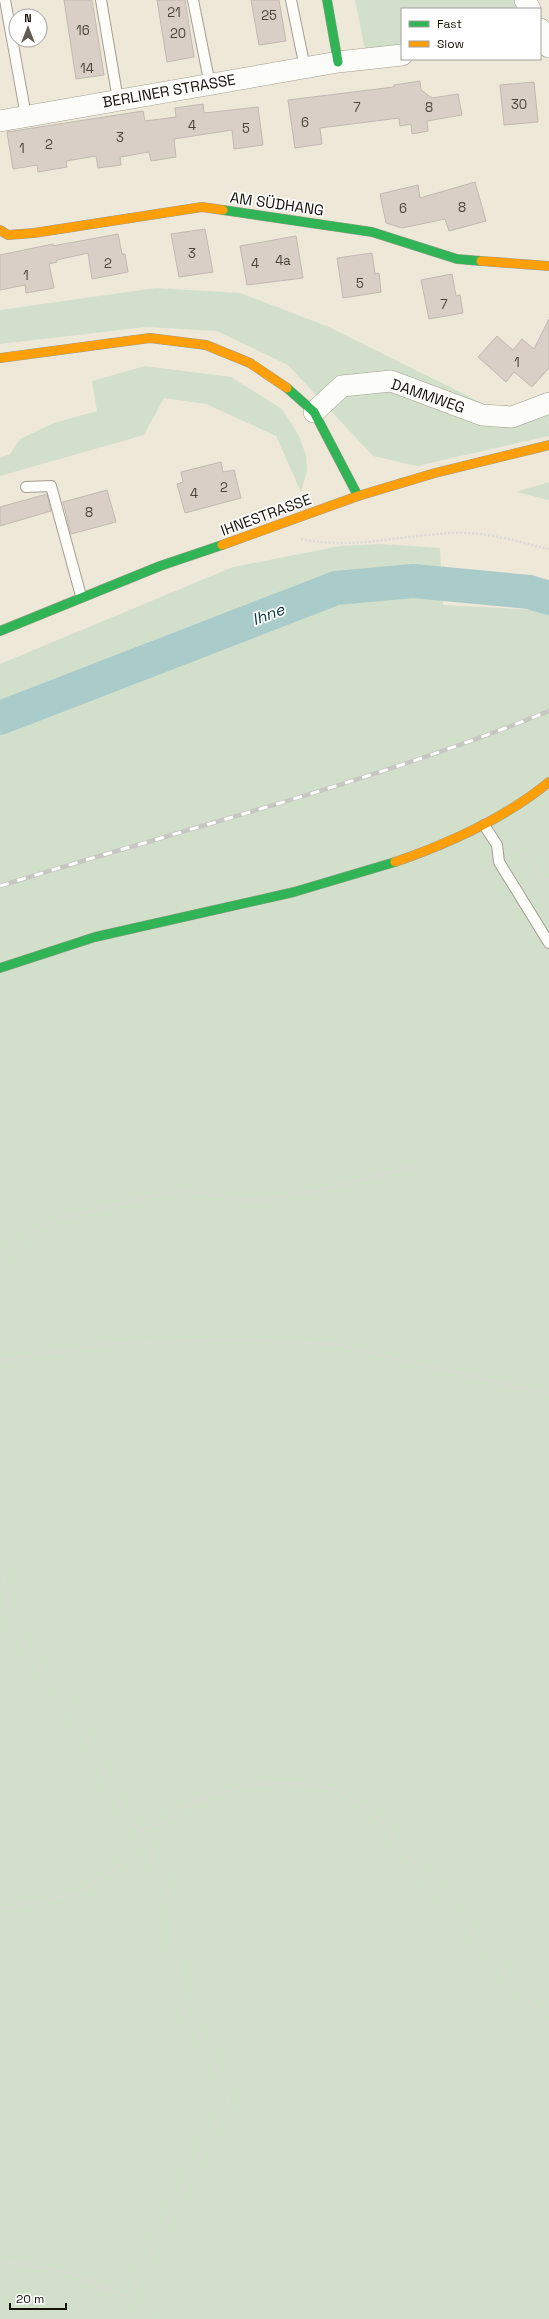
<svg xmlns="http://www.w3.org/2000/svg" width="549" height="2319" font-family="'Space Grotesk',sans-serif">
<rect width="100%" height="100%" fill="#eee8d8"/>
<g fill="#d2e0cb">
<polygon points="355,0 519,0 523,9 402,9 402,50 365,49"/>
<polygon points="156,288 240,293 329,327 486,405 549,412 549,436 417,466 373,456 288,365 217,331 146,327 0,344 0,310"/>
<polygon points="145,366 231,377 282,409 298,434 306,455 307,471 301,492 276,436 206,404 164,398 144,435 0,476 0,458 10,454 20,439 54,423 97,411 92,381"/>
<polygon points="549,482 549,500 516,492"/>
<polygon points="381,544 440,548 443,605 537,610 549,613 549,2319 0,2319 0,664 233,567 340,546"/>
</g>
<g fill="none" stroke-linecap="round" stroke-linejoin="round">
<polyline stroke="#a9cbca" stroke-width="34" points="0,718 336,588 413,581 529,592 549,598"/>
</g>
<g fill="#dacfc6" stroke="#c1b9b0">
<polygon points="64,0 92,0 104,75 76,79"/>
<polygon points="157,0 185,0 194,57 167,62"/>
<polygon points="251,0 279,0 286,41 259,45"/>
<polygon points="420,81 421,90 432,98 458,94 462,115 427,121 428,131 412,134 411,124 400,126 399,118 320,128 322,144 295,148 288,100 394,87 394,85"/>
<polygon points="534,82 538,122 504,125 500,85"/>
<polygon points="203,104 204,113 258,107 263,145 234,149 232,130 174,139 176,157 151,161 149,152 120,157 121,165 98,168 96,156 66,161 67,167 38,172 37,165 13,169 7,132 143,111 145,121 176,117 175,108"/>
<polygon points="475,182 486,221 449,231 445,219 402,228 386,223 380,194 418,185 420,198"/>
<polygon points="205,229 213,272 179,277 171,234"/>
<polygon points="118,234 122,254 125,254 128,272 92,279 88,253 57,260 57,262 49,264 54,288 26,293 25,285 0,290 0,255 53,244 53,246"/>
<polygon points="296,236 303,278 247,285 240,246"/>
<polygon points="372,253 375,274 379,273 381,292 343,298 337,258"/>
<polygon points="452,274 456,296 460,295 463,313 429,319 421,280"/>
<polygon points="549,319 549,368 532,387 514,372 506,382 478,357 497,336 513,350 522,339 534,349"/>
<polygon points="221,462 223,472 234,470 241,498 185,513 177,484 183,482 181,472"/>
<polygon points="107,490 116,522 71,534 63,502"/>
<polygon points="47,494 51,511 0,526 0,507"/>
</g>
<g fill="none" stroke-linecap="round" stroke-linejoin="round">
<defs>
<g id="lane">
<polyline points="5,0 26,116"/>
<polyline points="101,0 118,100"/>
<polyline points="193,0 210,85"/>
<polyline points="291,0 305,68"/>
<polyline points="26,487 51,486 81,596"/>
<polyline points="484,825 497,845 499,862 549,943"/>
</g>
<g id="street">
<polyline points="525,0 530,9"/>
<polyline points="540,29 549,47"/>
<polyline points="0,121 338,62 402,55"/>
<polyline points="314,412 342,386 391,381 482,415 512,417 549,403"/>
</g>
<g id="fast">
<polyline points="327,0 338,62"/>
<polyline points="223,210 372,232 457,259 481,261"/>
<polyline points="287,388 314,412 358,496"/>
<polyline points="0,631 160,566 222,545"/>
<polyline points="0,968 95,937 294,892 395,862"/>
</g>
<g id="slow">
<polyline points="0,230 8,235 34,233 202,207 223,210"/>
<polyline points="481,261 549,266"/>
<polyline points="0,358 150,338 206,345 250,363 287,388"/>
<polyline points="222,545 358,496 435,473 549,445"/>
<path d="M395,862C450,843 504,819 549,782"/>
</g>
</defs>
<use href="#lane" stroke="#a29e92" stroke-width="12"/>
<use href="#street" stroke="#a29e92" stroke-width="22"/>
<use href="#fast" stroke="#a29e92" stroke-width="10"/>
<use href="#slow" stroke="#a29e92" stroke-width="10"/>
<g stroke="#dcdad5" stroke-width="2.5" stroke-dasharray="2 2" stroke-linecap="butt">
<path d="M301,539C352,550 402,535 453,533C485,531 518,542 549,549"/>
<polyline points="511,848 518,850 549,881"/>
<polyline points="0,1261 8,1248 57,1219 181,1190 257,1201 328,1189 414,1166 416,1169"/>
<polyline points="0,1361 112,1343 247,1340 333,1344 549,1394"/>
<path d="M0,1566C6,1585 7,1606 14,1625C22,1647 47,1674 61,1694C73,1711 84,1731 93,1749C100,1763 126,1831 142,1829C162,1827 178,1810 195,1802C234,1783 290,1778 331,1789C345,1792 359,1803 371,1810L549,2025"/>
<polyline points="0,1909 77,1894 105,1876 127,1859 141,1830"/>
<polyline points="0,2262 14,2262 70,2273 128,2297 154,2319"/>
<polyline points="128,2297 230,2097 207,2048 183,2010 177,1967 173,1907 141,1829"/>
</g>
<use href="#lane" stroke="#fcfcf9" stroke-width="10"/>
<use href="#street" stroke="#fcfcf9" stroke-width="21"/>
<use href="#fast" stroke="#30b455" stroke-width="9"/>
<use href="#slow" stroke="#ff9f0a" stroke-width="9"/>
<defs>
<path id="rail" d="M0,886C183,829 371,783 549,711"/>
</defs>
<use href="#rail" stroke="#c8c6c2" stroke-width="4.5"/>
<use href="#rail" stroke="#fff" stroke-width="3" stroke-dasharray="9" stroke-linecap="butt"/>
</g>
<g text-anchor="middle" stroke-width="3.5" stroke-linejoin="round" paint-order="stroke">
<g font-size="13" fill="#49443a">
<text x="174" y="17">21</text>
<text x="269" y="20">25</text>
<text x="83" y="35">16</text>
<text x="178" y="38">20</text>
<text x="87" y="73">14</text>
<text x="519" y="109">30</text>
<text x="357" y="112">7</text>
<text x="429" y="112">8</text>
<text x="305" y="127">6</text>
<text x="192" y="130">4</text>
<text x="246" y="133">5</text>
<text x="120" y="142">3</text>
<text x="49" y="149">2</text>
<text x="22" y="153">1</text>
<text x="462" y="212">8</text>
<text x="403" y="213">6</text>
<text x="192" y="258">3</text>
<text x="283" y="265">4a</text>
<text x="108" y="268">2</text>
<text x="255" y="268">4</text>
<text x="26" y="280">1</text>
<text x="360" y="288">5</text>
<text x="444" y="309">7</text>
<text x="517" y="367">1</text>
<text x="224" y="492">2</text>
<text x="194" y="498">4</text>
<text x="89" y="517">8</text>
</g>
<g font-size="15" fill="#141107" stroke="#fff">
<text transform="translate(169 91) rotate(-10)" y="5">BERLINER STRASSE</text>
<text transform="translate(277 204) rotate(8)" y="5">AM SÜDHANG</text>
<text transform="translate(428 396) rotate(19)" y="5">DAMMWEG</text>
<text transform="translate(266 515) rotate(-20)" y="5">IHNESTRASSE</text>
</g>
<g font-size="16" font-style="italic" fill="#04363c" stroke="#fff">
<text transform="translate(268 614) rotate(-21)" y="6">Ihne</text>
</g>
</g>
<rect x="401" y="8" width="140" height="52" fill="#ffffff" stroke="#a1a09c"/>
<rect x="409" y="21" width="20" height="6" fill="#30b455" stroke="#a1a09c"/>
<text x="437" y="28" font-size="12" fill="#141107">Fast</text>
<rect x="409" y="41" width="20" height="6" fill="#ff9f0a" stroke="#a1a09c"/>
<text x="437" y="48" font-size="12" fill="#141107">Slow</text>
<g transform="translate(28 28)"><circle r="19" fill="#ffffff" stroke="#a1a09c"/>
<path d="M0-3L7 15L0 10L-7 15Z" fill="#605c50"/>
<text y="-6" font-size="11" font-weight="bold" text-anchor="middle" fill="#141107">N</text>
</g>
<path d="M10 2303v6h56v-6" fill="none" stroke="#141107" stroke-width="2"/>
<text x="16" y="2303" font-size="12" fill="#141107" stroke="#ffffff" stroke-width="3" paint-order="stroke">20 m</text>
</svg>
